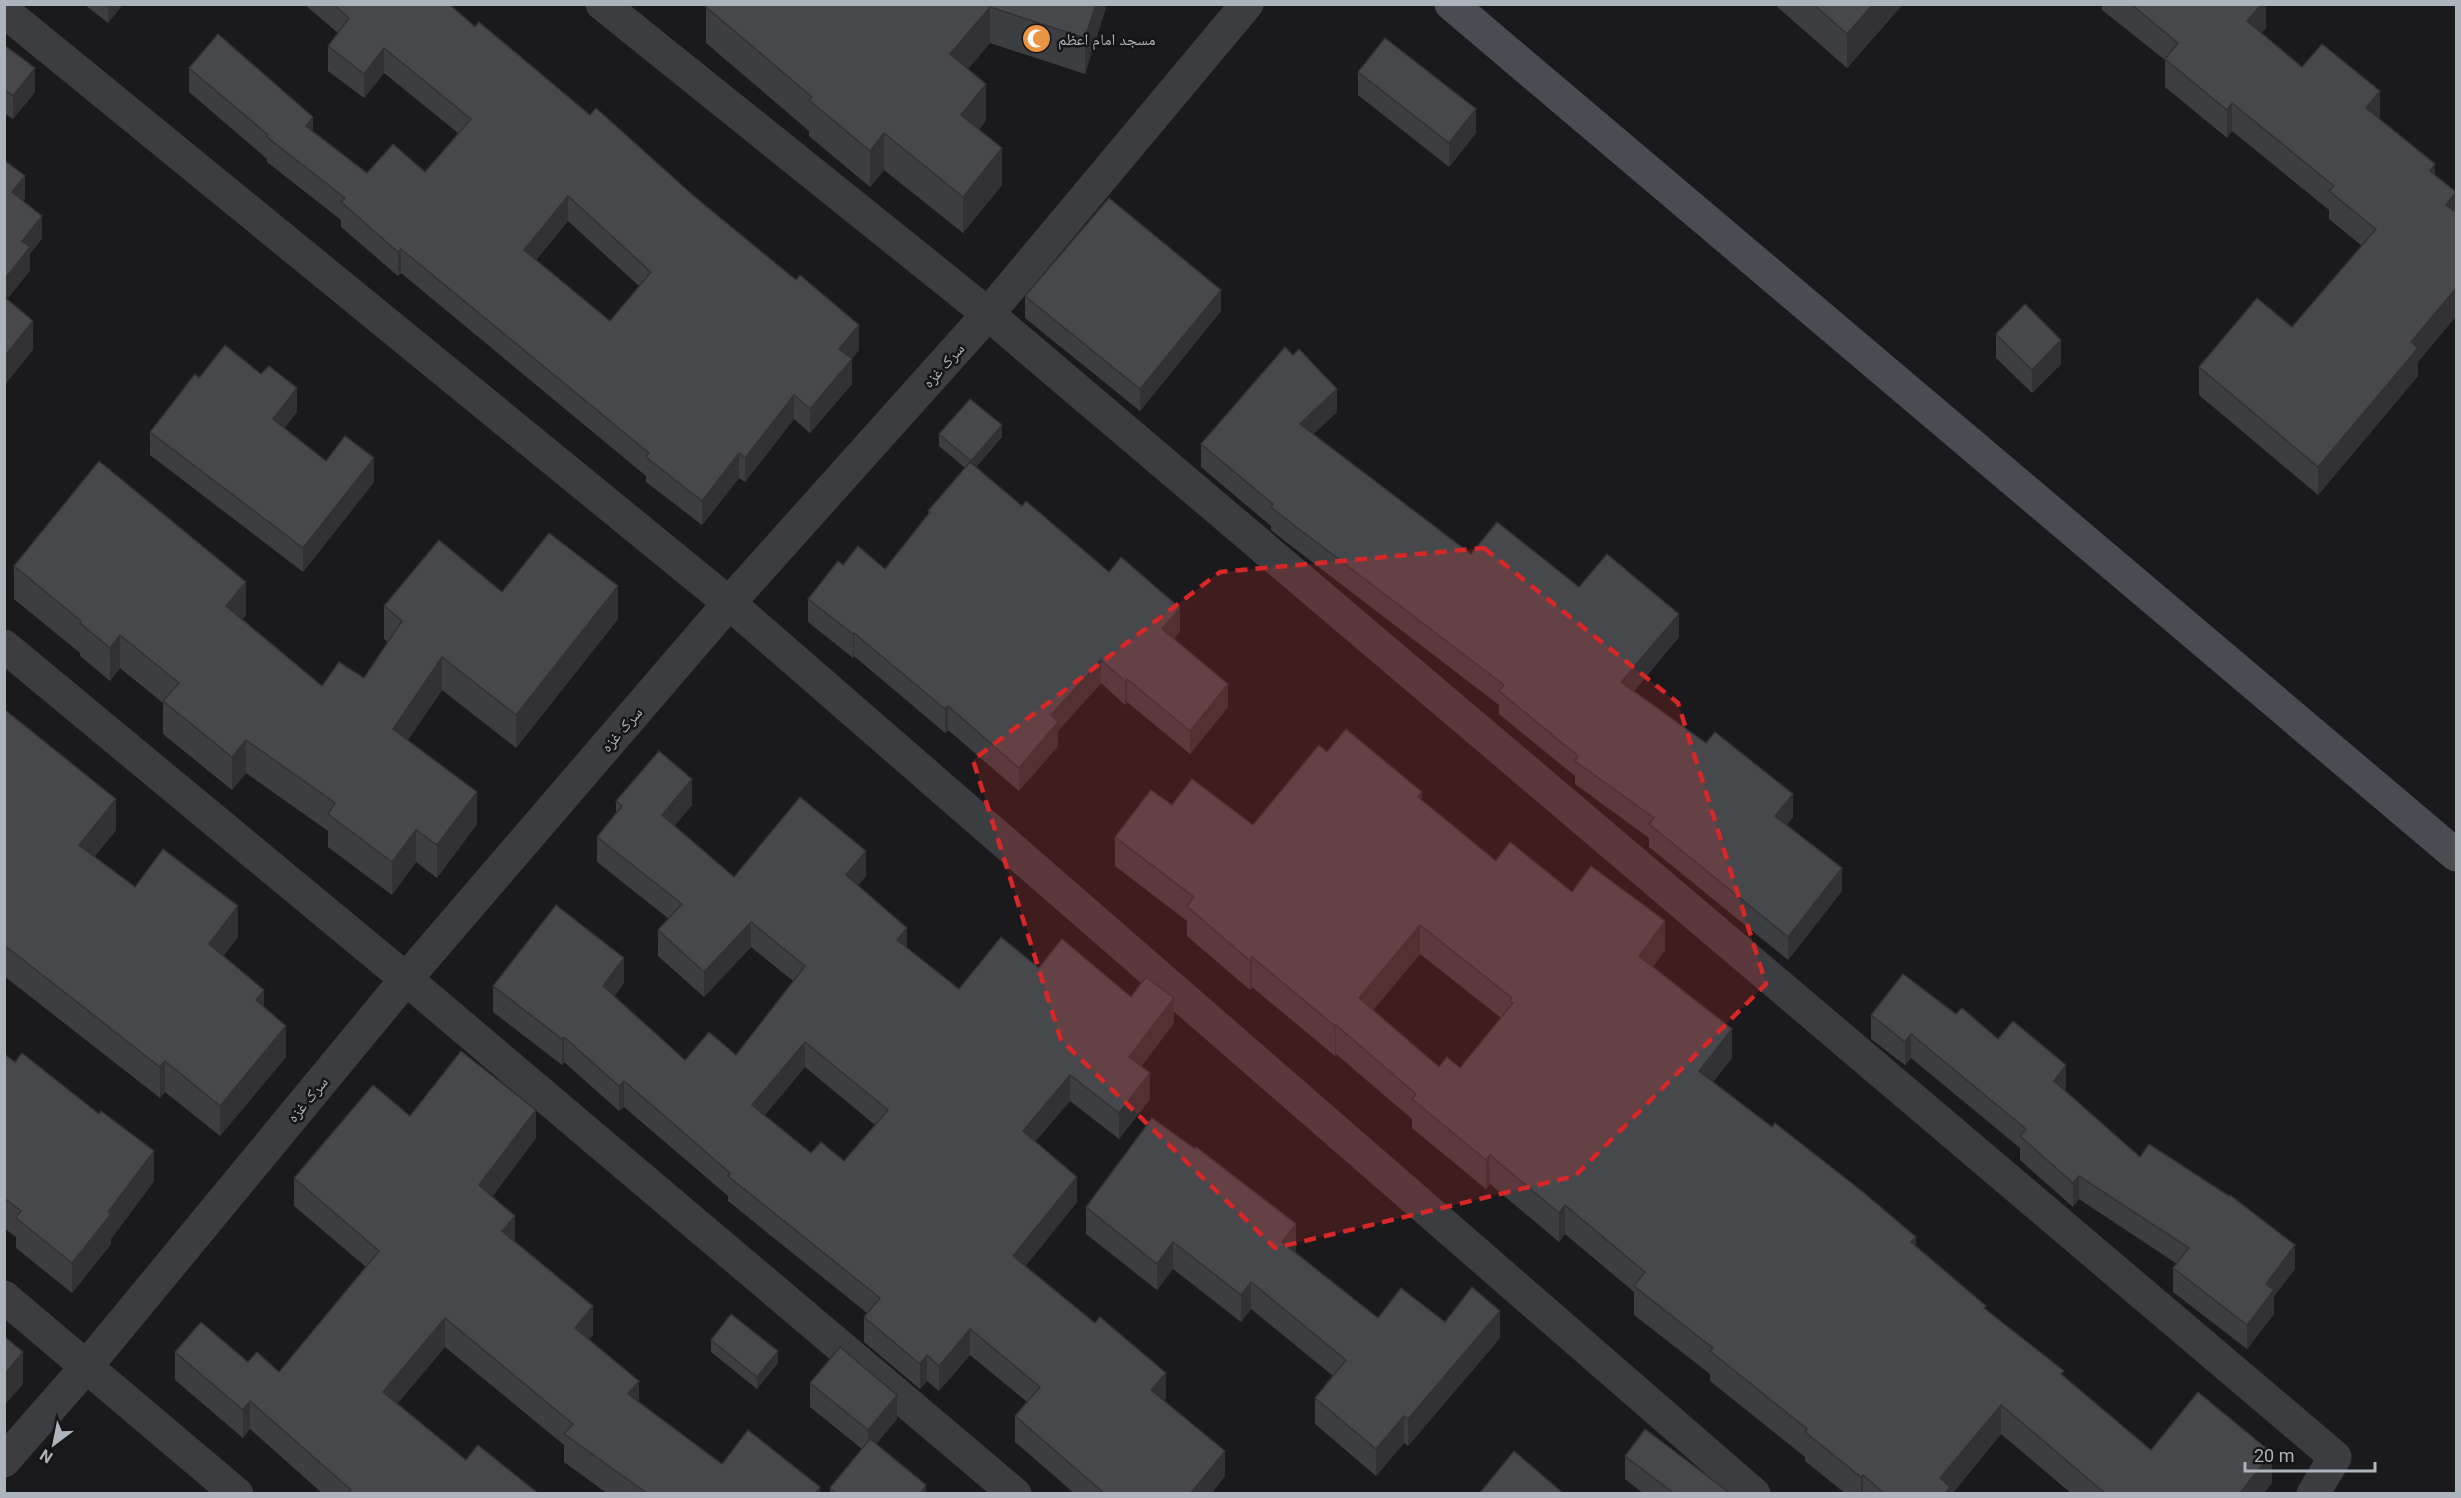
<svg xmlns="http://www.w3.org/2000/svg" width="2461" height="1498" font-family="Roboto,'Noto Naskh Arabic',sans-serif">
<rect width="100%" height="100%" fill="#1a1a1c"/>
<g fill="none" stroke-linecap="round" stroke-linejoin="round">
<g stroke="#3b3d41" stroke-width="33">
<polyline points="602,4 988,314 2335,1457 2313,1494"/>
<polyline points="4,11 729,603 1754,1494"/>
<polyline points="4,646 406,979 1015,1494"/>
<polyline points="4,1297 237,1494"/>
<polyline points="4,1461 86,1367 406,979 729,603 988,314 1247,4"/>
</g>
<polyline stroke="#494c51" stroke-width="33" points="1451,4 2456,855"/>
</g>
<g fill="#3d3e41" fill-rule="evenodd">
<polygon points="84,4 123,4 108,23"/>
<path d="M304,4H449L859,350L851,359L852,384L810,433L794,419L745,482L739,478L702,525L646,482V476L401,273L398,276L341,227V220L267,162V159L189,92V68L313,131L367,173L425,172L458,133L384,73L364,98L328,71V46L338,33ZM568,221L639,286L610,321L536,260Z"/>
<polygon points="1107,4 1085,74 990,43 968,69 986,120 979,130 1002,185 963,233 884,170 870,187 809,136 809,131 706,43 706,7"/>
<polygon points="1774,4 1903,4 1847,68"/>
<polygon points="2101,4 2266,4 2266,28 2261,33 2302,67 2379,119 2435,175 2456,192 2457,315 2418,362 2418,376 2318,495 2199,395 2199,367 2292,327 2362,246 2329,219 2329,210 2232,131 2227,138 2165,87 2165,60 2102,10 2102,6"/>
<polygon points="4,45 35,92 13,119 4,113"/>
<polygon points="1358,72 1476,133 1449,167 1358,95"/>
<polygon points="1025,296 1221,311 1140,411 1025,318"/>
<polygon points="1996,334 2061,364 2032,393 1996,358"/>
<polygon points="1293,355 1337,412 1313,434 1471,554 1579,587 1679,637 1634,691 1793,817 1787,825 1842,891 1788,960 1649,847 1649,838 1575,784 1575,776 1499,714 1499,705 1286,542 1271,530 1271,526 1201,467 1201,444"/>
<polygon points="199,378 297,412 284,428 326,461 374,482 303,572 150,455 150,432"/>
<polygon points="939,434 1002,437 976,467 1022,506 1109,572 1180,631 1174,639 1228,707 1190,754 1127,702 1125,705 1101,683 1058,731 1058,746 1019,791 948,730 945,733 854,656 853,658 808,622 808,599 843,565 885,569 928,514 928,511 965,468 939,446"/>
<polygon points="14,566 246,615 242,619 322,686 364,678 388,642 384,639 384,606 502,592 618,619 516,748 442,690 408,740 477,824 437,878 416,862 392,895 328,847 328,831 246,773 232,790 163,734 163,703 120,668 110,681 80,656 80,653 14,599"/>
<polygon points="4,709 116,830 94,857 135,887 238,937 223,956 264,1007 286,1057 220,1136 165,1092 160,1098 4,976"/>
<path d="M1327,752L1422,801L1496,861L1572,892L1665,950L1653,967L1732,1058L1713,1082L1916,1246L1986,1310L2151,1450L2272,1483L2263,1494H2072L2001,1434L1952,1494H1846L1805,1461V1457L1710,1381V1374L1634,1315V1292L1565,1234L1559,1242L1490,1184L1486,1189L1412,1128V1119L1336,1054L1335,1056L1252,987L1250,990L1187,936V921L1115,866V837L1172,805L1253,825ZM1420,954L1501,1018L1460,1068L1439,1067L1373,1010Z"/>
<path d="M616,801L692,805L674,826L734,877L866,876L858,885L907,948L959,989L1039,968L1131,997L1174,1023L1141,1066L1150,1099L1119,1139L1070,1101L1035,1141L1077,1202L1025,1266L1166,1398L1164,1401L1225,1476L1211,1494H1075L1015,1442V1416L1027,1402L970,1355L939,1391L927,1381L920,1389L864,1342V1317L867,1313L728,1201V1196L624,1107L619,1111L564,1062L562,1065L493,1012V986L624,983L614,997L685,1060L736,1055L793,981L751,947L704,997L658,956V930L669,919L597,862V837L616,813ZM805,1067L875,1125L844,1161L811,1153L765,1115Z"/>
<polygon points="1956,1014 1998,1039 2066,1089 2065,1091 2140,1157 2295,1269 2274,1296 2274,1314 2247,1349 2173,1292 2173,1268 2177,1264 2079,1199 2073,1207 2020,1160 2020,1148 1911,1058 1905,1065 1871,1039 1871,1015"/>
<polygon points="4,1054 154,1181 111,1239 111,1244 72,1293 16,1248 16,1237 4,1228"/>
<polygon points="410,1116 536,1138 492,1197 515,1242 593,1335 588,1340 639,1402 722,1464 820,1494 608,1494 564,1462 564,1445 445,1347 397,1404 466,1460 539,1494 323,1494 250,1429 243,1438 175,1380 175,1352 248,1362 279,1372 366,1267 294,1206 294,1178"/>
<polygon points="1086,1207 1296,1251 1295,1252 1378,1318 1445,1322 1500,1338 1408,1446 1404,1443 1376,1476 1315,1424 1315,1398 1333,1376 1251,1309 1241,1322 1173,1269 1157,1290 1086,1234"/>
<polygon points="711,1340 778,1363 757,1389 711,1352"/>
<polygon points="810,1383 897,1419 876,1444 926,1494 830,1494 830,1488 862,1449 810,1407"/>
<polygon points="1625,1456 1727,1494 1644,1494 1625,1479"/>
</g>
<g fill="#323235">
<polygon points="108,4 123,4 108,23"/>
<polygon points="1096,4 1107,4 1085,74 1085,38"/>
<polygon points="1873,4 1903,4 1847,68 1847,34"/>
<polygon points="2262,4 2266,4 2266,28 2247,49 2247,21"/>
<polygon points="990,7 990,43 950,90 950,54"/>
<polygon points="384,48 384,73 364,98 364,74"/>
<polygon points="35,68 35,92 13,119 13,96"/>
<polygon points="986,84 986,120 961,152 961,115"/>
<polygon points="2380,91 2380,119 2366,108"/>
<polygon points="2232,103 2232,131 2227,138 2227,110"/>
<polygon points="1476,109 1476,133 1449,167 1449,143"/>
<polygon points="313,117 313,141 306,126"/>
<polygon points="884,133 884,170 870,187 870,151"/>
<polygon points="1002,148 1002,185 963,233 963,197"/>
<polygon points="2435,164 2435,192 2430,171"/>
<polygon points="25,176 25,199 12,215 12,192"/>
<polygon points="2456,192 2456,220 2446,205"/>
<polygon points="568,196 568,221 524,275 524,250"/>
<polygon points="42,216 42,239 30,254 30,271 4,303 4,280 22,241"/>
<polygon points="401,249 401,273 398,276 398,252"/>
<polygon points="2457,287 2457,315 2418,362 2418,376 2318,495 2318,467 2411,342"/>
<polygon points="1221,290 1221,311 1140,411 1140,389"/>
<polygon points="33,321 33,350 4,386 4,357"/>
<polygon points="859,325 859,350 839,373 839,349"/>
<polygon points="2061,340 2061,364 2032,393 2032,370"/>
<polygon points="852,359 852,384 810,433 810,409"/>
<polygon points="297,388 297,412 273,443 273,419"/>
<polygon points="1337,389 1337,412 1300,447 1300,424"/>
<polygon points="794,395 794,419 745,482 745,458"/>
<polygon points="1002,425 1002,437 971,473 971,461"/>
<polygon points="739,453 739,478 702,525 702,501"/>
<polygon points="374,458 374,482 303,572 303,548"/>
<polygon points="246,582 246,615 226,639 226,606"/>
<polygon points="618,586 618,619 516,748 516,715"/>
<polygon points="1180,608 1180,631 1162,653 1162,629"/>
<polygon points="1679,614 1679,637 1621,705 1621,682"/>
<polygon points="854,633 854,656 853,658 853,634"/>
<polygon points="120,635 120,668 110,681 110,648"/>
<polygon points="442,657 442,690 393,762 393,729"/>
<polygon points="1101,660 1101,683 1058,731 1058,746 1019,791 1019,768 1051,715"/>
<polygon points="1127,679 1127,702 1125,705 1125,681"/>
<polygon points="1228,684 1228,707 1190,754 1190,731"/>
<polygon points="948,706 948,730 945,733 945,709"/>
<polygon points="246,740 246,773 232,790 232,757"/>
<polygon points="692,779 692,805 662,841 662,815"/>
<polygon points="477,792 477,824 437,878 437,845"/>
<polygon points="1422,792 1422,822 1418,797"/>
<polygon points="1793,794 1793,817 1775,839 1775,816"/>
<polygon points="116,799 116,830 79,876 79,845"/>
<polygon points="416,830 416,862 392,895 392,862"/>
<polygon points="866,851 866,876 846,900 846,875"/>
<polygon points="1842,868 1842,891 1788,960 1788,937"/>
<polygon points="238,906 238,937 209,975 209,944"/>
<polygon points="1665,921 1665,950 1639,985 1639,956"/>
<polygon points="751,922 751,947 704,997 704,972"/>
<polygon points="1420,925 1420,954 1359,1027 1359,998"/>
<polygon points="907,928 907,954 897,940"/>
<polygon points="1252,957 1252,987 1250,990 1250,961"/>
<polygon points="624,958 624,983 603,1012 603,986"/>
<polygon points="264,990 264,1021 256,1000"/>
<polygon points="1174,998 1174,1023 1129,1083 1129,1057"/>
<polygon points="1336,1025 1336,1054 1335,1056 1335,1026"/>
<polygon points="286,1026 286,1057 220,1136 220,1106"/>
<polygon points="1732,1029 1732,1058 1699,1100 1699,1071"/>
<polygon points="1911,1034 1911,1058 1905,1065 1905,1042"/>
<polygon points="564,1037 564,1062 562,1065 562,1039"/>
<polygon points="805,1042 805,1067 752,1130 752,1105"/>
<polygon points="165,1061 165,1092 160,1098 160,1067"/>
<polygon points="2066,1065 2066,1089 2054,1104 2054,1081"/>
<polygon points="1150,1073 1150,1099 1119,1139 1119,1113"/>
<polygon points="1070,1075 1070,1101 1023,1156 1023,1131"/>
<polygon points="624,1081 624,1107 619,1111 619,1086"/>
<polygon points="536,1110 536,1138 479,1214 479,1185"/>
<polygon points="154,1151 154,1181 111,1239 111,1244 72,1293 72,1263 108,1212"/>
<polygon points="1490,1155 1490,1184 1486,1189 1486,1160"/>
<polygon points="2079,1176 2079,1199 2073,1207 2073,1183"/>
<polygon points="1077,1177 1077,1202 1013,1282 1013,1256"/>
<polygon points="1565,1205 1565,1234 1559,1242 1559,1213"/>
<polygon points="515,1216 515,1244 502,1231"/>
<polygon points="1296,1224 1296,1251 1282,1269 1282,1242"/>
<polygon points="1916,1237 1916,1266 1911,1242"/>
<polygon points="1173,1242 1173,1269 1157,1290 1157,1264"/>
<polygon points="2295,1245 2295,1269 2274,1296 2274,1314 2247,1349 2247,1325 2266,1284"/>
<polygon points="1251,1282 1251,1309 1241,1322 1241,1295"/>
<polygon points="593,1306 593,1335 575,1357 575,1328"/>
<polygon points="1500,1311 1500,1338 1408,1446 1408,1419"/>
<polygon points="445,1318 445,1347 383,1421 383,1392"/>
<polygon points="970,1329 970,1355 939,1391 939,1366"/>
<polygon points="778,1351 778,1363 757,1389 757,1377"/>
<polygon points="23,1352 23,1384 4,1406 4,1375"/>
<polygon points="927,1355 927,1381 920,1389 920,1364"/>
<polygon points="1166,1373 1166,1398 1151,1416 1151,1390"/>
<polygon points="639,1381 639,1410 628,1394"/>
<polygon points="897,1395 897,1419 868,1454 868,1430"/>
<polygon points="250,1401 250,1429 243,1438 243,1410"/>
<polygon points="2001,1405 2001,1434 1952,1494 1940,1494 1940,1478"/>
<polygon points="1404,1416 1404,1443 1376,1476 1376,1449"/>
<polygon points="1225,1451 1225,1476 1211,1494 1190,1494"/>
<polygon points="2272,1453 2272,1483 2263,1494 2239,1494"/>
<polygon points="1863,1475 1863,1494 1861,1494 1861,1477"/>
<polygon points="926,1485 926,1494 920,1494"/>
<polygon points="820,1487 820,1494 815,1494"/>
</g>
<g fill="#47484c" stroke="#323235" stroke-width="1.5" fill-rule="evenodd">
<path d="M333,4H449L475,27L479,22L590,115L596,108L695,197L796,280L800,275L859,325L839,349L852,359L810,409L794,395L745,458L739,453L702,501L646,457L649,453L401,249L398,252L341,202L345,198L267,137L268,135L189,68L218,34L313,117L306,126L367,173L393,144L425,172L471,119L384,48L364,74L328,46L349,18ZM568,196L651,272L610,321L524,250Z"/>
<polygon points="708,4 1096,4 1085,38 990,7 950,54 986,84 961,115 1002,148 963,197 884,133 870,151 809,100 812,97 706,7"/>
<polygon points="1813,4 1873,4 1847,34"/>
<polygon points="2131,4 2262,4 2247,21 2302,67 2322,44 2380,91 2366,108 2435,164 2430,171 2456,192 2446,205 2457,213 2457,287 2411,342 2418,348 2318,467 2199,367 2257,298 2292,327 2376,229 2329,191 2334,186 2232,103 2227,110 2165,59 2178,43"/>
<polygon points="1385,38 1476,109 1449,143 1358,72"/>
<polygon points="4,45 35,68 13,96 4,89"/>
<polygon points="4,160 25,176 12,192 42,216 22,241 30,247 4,280"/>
<polygon points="1109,198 1221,290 1140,389 1025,296"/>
<polygon points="7,299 33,321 4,357 4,302"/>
<polygon points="2025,304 2061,340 2032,370 1996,334"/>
<polygon points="225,345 261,374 269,366 297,388 273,419 326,461 345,436 374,458 303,548 150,432 195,374 199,378"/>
<polygon points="1285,347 1293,355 1299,349 1337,389 1300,424 1471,554 1497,522 1579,587 1607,554 1679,614 1621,682 1706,743 1715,732 1793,794 1775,816 1842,868 1788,937 1649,824 1654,818 1575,761 1578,756 1499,691 1504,685 1286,519 1271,507 1273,504 1201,444"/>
<polygon points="970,399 1002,425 971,461 939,434"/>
<polygon points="99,461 246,582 226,606 322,686 339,662 364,678 402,621 384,606 439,540 502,592 549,533 618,586 516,715 442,657 393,729 477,792 437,845 416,830 392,862 328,814 335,803 246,740 232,757 163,701 179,683 120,635 110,648 80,623 81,621 14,566"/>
<polygon points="970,462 1022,506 1026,501 1109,572 1121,557 1180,608 1162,629 1228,684 1190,731 1127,679 1125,681 1101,660 1051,715 1058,722 1019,768 948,706 945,709 854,633 853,634 808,599 838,561 843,565 858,546 885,569 930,512 928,511"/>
<polygon points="4,709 116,799 79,845 135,887 163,849 238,906 209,944 264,990 256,1000 286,1026 220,1106 165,1061 160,1067 4,945"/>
<path d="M1346,729L1422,792L1418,797L1496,861L1510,842L1572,892L1591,866L1665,921L1639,956L1732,1029L1699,1071L1772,1127L1775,1123L1863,1192L1916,1237L1911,1242L1986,1306L1984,1308L2064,1371L2061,1374L2151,1450L2198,1392L2272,1453L2239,1494H2106L2001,1405L1940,1478L1950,1487L1945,1494H1885L1863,1475L1861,1477L1805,1432L1807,1429L1710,1351L1713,1348L1634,1286L1645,1272L1565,1205L1559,1213L1490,1155L1486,1160L1412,1099L1416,1094L1336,1025L1335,1026L1252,957L1250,961L1187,906L1194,897L1115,837L1151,790L1172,805L1192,779L1253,825L1319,745L1327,752ZM1420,925L1512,998L1510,1001L1513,1003L1460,1068L1447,1057L1439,1067L1359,998Z"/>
<path d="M659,751L692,779L662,815L734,877L800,797L866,851L846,875L907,928L897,940L959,989L1001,937L1039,968L1062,939L1131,997L1146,977L1174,998L1129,1057L1150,1073L1119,1113L1070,1075L1023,1131L1077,1177L1013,1256L1095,1323L1100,1317L1166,1373L1151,1390L1225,1451L1190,1494H1105L1015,1416L1040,1387L970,1329L939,1366L927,1355L920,1364L864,1317L880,1298L728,1176L730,1173L624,1081L619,1086L564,1037L562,1039L493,986L556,905L624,958L603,986L685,1060L709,1032L736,1055L805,966L751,922L704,972L658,930L682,904L597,837L622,806L616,801ZM805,1042L888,1110L844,1161L821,1142L811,1153L752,1105Z"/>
<polygon points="1903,974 1956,1014 1962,1008 1998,1039 2013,1021 2066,1065 2054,1081 2140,1157 2149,1144 2229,1196 2230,1195 2295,1245 2266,1284 2274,1290 2247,1325 2173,1268 2189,1248 2079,1176 2073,1183 2020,1136 2026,1129 1911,1034 1905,1042 1871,1015"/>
<polygon points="461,1051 536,1110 479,1185 515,1216 502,1231 593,1306 575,1328 639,1381 628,1394 722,1464 748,1430 820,1487 815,1494 648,1494 564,1434 573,1424 445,1318 383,1392 466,1460 478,1445 539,1494 348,1494 351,1490 250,1401 243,1410 175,1352 201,1322 248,1362 257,1352 279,1372 379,1251 294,1178 373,1085 410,1116"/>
<polygon points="22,1053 99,1114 101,1111 154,1151 108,1212 111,1214 72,1263 16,1218 21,1211 4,1198 4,1054 15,1062"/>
<polygon points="1152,1118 1195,1149 1196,1147 1296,1224 1282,1242 1378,1318 1401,1288 1445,1322 1472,1287 1500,1311 1408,1419 1404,1416 1376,1449 1315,1398 1346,1360 1251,1282 1241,1295 1173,1242 1157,1264 1086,1207"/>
<polygon points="731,1314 778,1351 757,1377 711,1340"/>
<polygon points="4,1336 23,1352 4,1375"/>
<polygon points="840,1347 897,1395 868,1430 810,1383"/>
<polygon points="1645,1429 1727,1491 1725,1494 1675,1494 1625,1456"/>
<polygon points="870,1439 926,1485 920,1494 837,1494 830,1488"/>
<polygon points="1514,1451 1564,1494 1479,1494"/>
</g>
<path fill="#d62828" fill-opacity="0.2" stroke="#d62828" stroke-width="4.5" stroke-dasharray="12 8" stroke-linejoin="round" d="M1484,548L1678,703L1766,984L1575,1176L1275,1248L1061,1040L973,760L1220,572Z"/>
<defs>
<symbol id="mosque-disc" viewBox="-11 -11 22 22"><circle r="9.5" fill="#eb9443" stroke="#151517"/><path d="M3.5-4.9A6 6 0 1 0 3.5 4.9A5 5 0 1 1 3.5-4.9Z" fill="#fff"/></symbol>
</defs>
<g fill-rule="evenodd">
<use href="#mosque-disc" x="1020" y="22" width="33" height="33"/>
</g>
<g text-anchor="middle" stroke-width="5" stroke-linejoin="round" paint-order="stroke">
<g font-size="16" fill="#adb4bb" stroke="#151517" text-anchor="start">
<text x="1058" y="45">مسجد امام اعظم</text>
</g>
<g font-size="16" fill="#adb4bb" stroke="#151517">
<text transform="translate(943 365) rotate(-48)" y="6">سرک غزه</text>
<text transform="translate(621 729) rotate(-49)" y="6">سرک غزه</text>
<text transform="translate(307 1099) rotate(-50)" y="6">سرک غزه</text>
</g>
</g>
<rect width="2461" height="1498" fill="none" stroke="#adb4bb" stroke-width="12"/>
<g transform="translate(54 1444) rotate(212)" stroke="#151517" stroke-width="4.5" paint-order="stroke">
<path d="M0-4.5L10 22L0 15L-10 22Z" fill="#adb4bb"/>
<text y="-9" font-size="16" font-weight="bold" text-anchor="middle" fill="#adb4bb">N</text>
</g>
<path d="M2245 1462v9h130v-9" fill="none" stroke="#adb4bb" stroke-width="3"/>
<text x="2254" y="1462" font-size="18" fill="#adb4bb" stroke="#151517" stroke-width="4.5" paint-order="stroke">20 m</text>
</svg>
